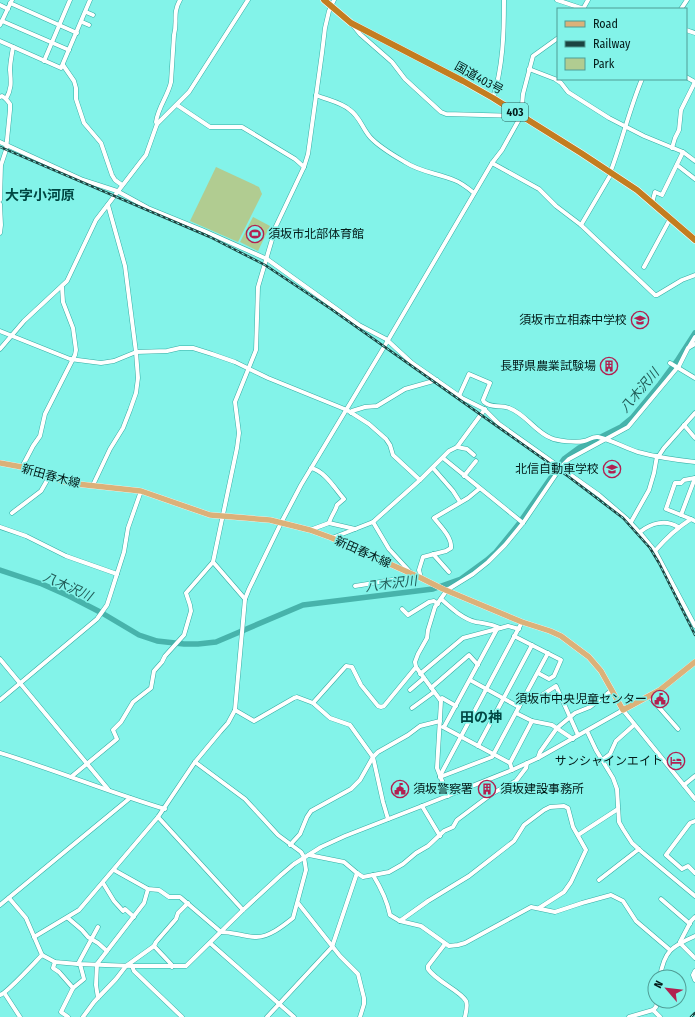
<svg xmlns="http://www.w3.org/2000/svg" width="695" height="1017" font-family="'Fira Sans Condensed','Noto Sans JP',sans-serif">
<rect width="100%" height="100%" fill="#83f3e9"/>
<g fill="#b1cc91">
<polygon points="216,167 259,187 262,194 238,242 190,221"/>
<polygon points="253,217 270,226 258,251 240,242"/>
</g>
<g fill="none" stroke-linecap="round" stroke-linejoin="round">
<polyline stroke="#47b3ab" stroke-width="5.5" points="0,570 42,584 69,596 102,613 139,635 157,641 184,644 198,644 216,642 303,605 433,589 461,579 487,560 496,552 518,525 564,459 579,448 621,427 632,418 660,384 677,361 695,333"/>
<defs>
<g id="minor">
<polyline points="557,0 584,9"/>
<polyline points="10,3 77,33"/>
<polyline points="0,5 8,9"/>
<polyline points="583,9 588,0"/>
<polyline points="681,9 687,0"/>
<polyline points="86,12 93,15"/>
<polyline points="2,21 69,50"/>
<polyline points="82,22 89,25"/>
<polyline points="352,24 360,34 392,62 405,79 441,112 446,114 520,116"/>
<polyline points="0,25 12,0"/>
<polyline points="686,30 695,33"/>
<polyline points="0,41 61,68 90,0"/>
<polyline points="44,61 70,0"/>
<polyline points="63,65 74,81 76,88 76,99 84,123 101,143 112,175 115,180 122,185"/>
<polyline points="529,69 555,79 561,83 568,92 609,118 644,136 683,152 695,161"/>
<polyline points="686,77 695,82"/>
<path d="M316,95C327,100 341,102 350,110C360,117 362,128 370,137C379,147 393,155 405,162C420,172 437,173 454,180C462,183 468,188 474,193"/>
<polyline points="0,97 2,96 6,99"/>
<path d="M493,98C503,67 504,33 504,0"/>
<polyline points="177,105 210,127 242,127 295,159 304,167"/>
<path d="M157,124L156,122C158,107 168,96 171,82L174,35C178,21 172,14 180,0"/>
<polyline points="0,142 83,180 117,191 148,208 202,230 267,259 359,325 386,339 412,363 462,398 484,409 499,424 599,495 627,519 641,534 655,551 695,626"/>
<polyline points="672,148 675,138 679,130 681,110 695,82"/>
<polyline points="492,163 539,189 556,206 581,225 655,295 657,295 682,280 695,275"/>
<polyline points="677,165 695,179"/>
<path d="M610,173C622,142 629,110 642,79"/>
<path d="M0,200L1,165L6,150L10,110V104L6,99C12,88 11,82 10,70C10,63 12,54 13,47"/>
<polyline points="652,203 655,192 662,195 683,152"/>
<polyline points="0,204 1,225 0,233"/>
<polyline points="581,225 611,174"/>
<polyline points="644,267 670,219"/>
<polyline points="0,331 70,359 101,363 114,361 136,352 167,351 180,348 193,348 212,354 235,362 268,378 347,410 369,424 386,439 390,445 393,455 420,480"/>
<polyline points="689,347 695,337"/>
<polyline points="0,349 24,321 67,281 96,220 142,160 146,155 157,124 189,92 248,0"/>
<polyline points="670,363 695,378"/>
<polyline points="678,368 688,348 695,344"/>
<path d="M459,396L469,374L490,383L483,400L484,402C492,409 500,404 509,408C526,414 535,432 551,438C557,441 577,443 584,441C589,440 593,436 598,437C612,440 625,448 638,452C656,457 676,460 695,462"/>
<polyline points="351,413 352,411 365,407 377,406 405,389 437,380"/>
<polyline points="684,425 695,438"/>
<polyline points="457,447 467,449 474,455"/>
<polyline points="658,457 664,448 695,413"/>
<polyline points="443,458 523,523"/>
<polyline points="22,467 33,446 40,436 45,414 75,355 76,350 73,328 63,302 62,287"/>
<path d="M311,468C325,471 335,489 344,499L337,505C336,510 331,516 329,523"/>
<polyline points="433,468 453,491 460,502"/>
<polyline points="464,476 476,461"/>
<polyline points="93,485 110,449 123,428 130,410 136,393 138,378 136,352 125,266 108,205"/>
<polyline points="12,513 41,491 49,477"/>
<polyline points="681,515 695,478"/>
<polyline points="691,519 666,509 675,483 681,483 684,480 695,478"/>
<polyline points="631,522 649,490 654,473 657,456"/>
<polyline points="0,527 26,536 66,556 117,574"/>
<polyline points="310,530 329,523 355,529"/>
<path d="M640,532C651,523 666,519 678,527"/>
<polyline points="332,538 373,522 420,480 449,451 457,447 485,409"/>
<path d="M655,551C666,538 677,528 691,519L695,521"/>
<polyline points="433,554 449,572"/>
<path d="M421,578L419,570L423,557L446,551L451,548C452,537 441,527 434,518L468,498L479,489"/>
<polyline points="355,586 405,578 408,577 411,573 389,549 373,522"/>
<polyline points="245,599 213,562 237,448 239,433 235,402 256,350 258,287 276,226 304,167 308,154 322,53 325,28 329,11 334,0"/>
<path d="M441,599C451,608 463,619 476,622C486,624 490,623 500,628"/>
<polyline points="402,609 408,615 429,602 434,601 438,604"/>
<polyline points="514,636 561,660 554,676 549,679 538,673"/>
<polyline points="0,659 108,789"/>
<polyline points="416,667 441,701 437,768 448,796"/>
<polyline points="420,674 463,638 497,629"/>
<polyline points="470,680 519,707"/>
<polyline points="431,688 469,655 478,665"/>
<polyline points="410,690 424,678"/>
<polyline points="649,696 678,729"/>
<polyline points="440,699 442,698 456,706"/>
<polyline points="524,699 531,702 556,686 578,735"/>
<polyline points="0,700 97,619 107,605 109,599 124,552 128,528 141,491"/>
<polyline points="313,703 346,666 352,667 361,685 378,706 381,707 384,706 416,667 415,662 418,654 427,638 428,630 435,607 447,590 473,574 488,562 505,545 523,523 561,467 569,459 628,427 677,368"/>
<polyline points="412,708 434,692"/>
<polyline points="235,710 254,721 294,698 297,697 313,703 330,718 350,725 373,757 383,802 388,819"/>
<polyline points="532,721 552,725 573,739"/>
<polyline points="443,727 510,763"/>
<polyline points="444,727 497,629 508,626 519,629"/>
<polyline points="587,731 596,750 613,778 617,789 619,822 623,829 632,843 642,852 695,896"/>
<polyline points="478,746 532,645"/>
<path d="M0,753C55,770 109,792 165,809"/>
<polyline points="538,758 540,752 557,728 575,713 590,707 612,690"/>
<polyline points="602,760 610,754 616,741 634,725"/>
<polyline points="512,770 510,763 532,721 516,713"/>
<polyline points="71,777 117,739 113,730 121,722 133,702 151,688 154,671 162,662 165,656 184,635 191,611 190,605 186,593 213,562"/>
<polyline points="440,777 442,772 522,622"/>
<polyline points="440,777 492,757 548,653"/>
<polyline points="684,785 695,776"/>
<polyline points="422,806 440,836"/>
<polyline points="158,817 243,910"/>
<polyline points="695,821 690,823 666,855 682,869 688,866 695,873"/>
<polyline points="578,835 618,809"/>
<polyline points="290,845 300,834 307,817 311,811 351,789 360,780 373,757 378,752 408,735 420,726 440,721"/>
<polyline points="309,855 344,862 357,873 363,877 389,872 403,864 416,853 428,846 444,831 453,827 457,820 493,793 516,781 526,768 527,763"/>
<path d="M114,870L148,889L159,890L169,897H180L221,932C232,932 243,936 255,937C268,938 283,926 293,918L306,870L304,857L301,852L278,835L245,799L195,762"/>
<path d="M373,875C381,888 387,900 390,915L400,921L421,926L449,946L458,945L465,943L531,907L555,912L582,903L611,895L623,901L636,921L670,950"/>
<polyline points="599,880 639,849"/>
<polyline points="103,883 114,901 123,911 125,909 134,917"/>
<polyline points="9,898 26,918 42,955 55,962 78,964 132,966 186,966 243,910 281,875 294,864 321,847 345,836 422,806 512,770 538,758 623,710 695,799"/>
<polyline points="661,899 690,924"/>
<polyline points="298,903 340,956 358,974 364,998 364,1004 360,1017"/>
<polyline points="0,905 130,798"/>
<polyline points="68,918 82,930 88,937 98,943 107,951"/>
<polyline points="400,921 428,901 469,876 514,841 524,825 544,810 550,807 564,806 568,808 573,827 586,850 571,882 564,892 539,908"/>
<polyline points="34,937 79,910 158,817 195,762 220,732 228,723 235,710 245,599 249,589 281,523 301,485 384,347 492,163 502,150 521,116 523,94 533,56 558,38"/>
<polyline points="680,942 691,921 695,917"/>
<polyline points="210,943 294,1017"/>
<polyline points="680,943 695,958"/>
<path d="M445,944L428,966V969C437,982 461,991 466,1001C468,1005 466,1012 465,1017"/>
<polyline points="154,946 171,964 172,967"/>
<polyline points="55,962 53,968 59,972 73,988 61,1012 68,1017"/>
<polyline points="78,964 98,927"/>
<polyline points="132,966 134,971 182,1017"/>
<polyline points="695,971 693,975 695,980"/>
<path d="M660,977C664,951 672,946 695,936"/>
<polyline points="73,988 84,979 80,964"/>
<polyline points="5,994 20,1017"/>
<path d="M0,995C7,993 34,963 42,955"/>
<polyline points="98,998 96,985 97,964 144,903 148,889"/>
<polyline points="653,1010 660,1017"/>
<polyline points="83,1017 94,1002 116,979 126,966 154,946 156,942 176,919 178,913 188,903"/>
<polyline points="267,1017 332,947 357,873"/>
<polyline points="629,1017 653,1010 656,1007 657,1001"/>
</g>
<polyline id="major" points="0,463 22,467 68,483 141,491 210,515 270,520 310,530 332,538 421,578 443,589 522,622 550,631 561,636 589,657 601,671 623,710 660,690 695,662"/>
<polyline id="highway" points="324,0 351,23 463,81 493,98 581,153 637,190 695,240"/>
</defs>
<use href="#minor" stroke="#35ada4" stroke-width="5"/>
<use href="#major" stroke="#fff" stroke-width="6"/>
<use href="#highway" stroke="#fff" stroke-width="7"/>
<use href="#minor" stroke="#fff" stroke-width="4"/>
<use href="#major" stroke="#dbb179" stroke-width="5.5"/>
<use href="#highway" stroke="#c37d20" stroke-width="6"/>
<defs>
<g id="rail">
<polyline points="0,147 210,237 265,265 331,309 569,477 623,518 650,548 659,563 695,635"/>
<polyline points="691,1017 695,1013"/>
</g>
</defs>
<use href="#rail" stroke="#1c4441" stroke-width="2.5"/>
<use href="#rail" stroke="#83f3e9" stroke-width="1" stroke-dasharray="3" stroke-linecap="butt"/>
</g>
<defs>
<symbol id="stadium-ring" viewBox="-11 -11 22 22"><circle r="9.5" fill="#83f3e9" stroke="#b12050" stroke-width="1.5"/><path d="M0-5a6.5 5 0 1 0 0 10a6.5 5 0 1 0 0-10ZM-3.5-1.8h7v3.6h-7Z" fill="#b12050"/></symbol>
<symbol id="school-ring" viewBox="-11 -11 22 22"><circle r="9.5" fill="#83f3e9" stroke="#b12050" stroke-width="1.5"/><path d="M0-5L7-2L0 1L-7-2ZM-4 1L0 2.5L4 1V4Q0 6-4 4Z" fill="#b12050"/></symbol>
<symbol id="building-ring" viewBox="-11 -11 22 22"><circle r="9.5" fill="#83f3e9" stroke="#b12050" stroke-width="1.5"/><path d="M-4-6H4V6H1V3H-1V6H-4ZM-2.5-4.3h1.7v1.8h-1.7ZM.8-4.3h1.7v1.8H.8ZM-2.5-1h1.7V.8h-1.7ZM.8-1h1.7V.8H.8Z" fill="#b12050"/></symbol>
<symbol id="civic-ring" viewBox="-11 -11 22 22"><circle r="9.5" fill="#83f3e9" stroke="#b12050" stroke-width="1.5"/><path d="M-.6-6.5H3V-4.5H.6V-3L4-1V1h2V6H-6V1h2V-1L-.6-3ZM-1.2 2.5V6h2.4V2.5Z" fill="#b12050"/></symbol>
<symbol id="hotel-ring" viewBox="-11 -11 22 22"><circle r="9.5" fill="#83f3e9" stroke="#b12050" stroke-width="1.5"/><path d="M-6-4.5h1.5V1H6V5H4.5V3h-9V5H-6ZM-4 0a1.8 1.8 0 1 1 3.6 0ZM.5 0V-2.5h3Q6-2.5 6 0Z" fill="#b12050"/></symbol>
</defs>
<g fill-rule="evenodd">
<use href="#stadium-ring" x="245" y="224" width="20" height="20"/>
<use href="#school-ring" x="630" y="310" width="20" height="20"/>
<use href="#building-ring" x="599" y="356" width="20" height="20"/>
<use href="#school-ring" x="602" y="459" width="20" height="20"/>
<use href="#civic-ring" x="650" y="689" width="20" height="20"/>
<use href="#hotel-ring" x="666" y="751" width="20" height="20"/>
<use href="#civic-ring" x="390" y="779" width="20" height="20"/>
<use href="#building-ring" x="477" y="779" width="20" height="20"/>
</g>
<g text-anchor="middle" stroke-width="3" stroke-linejoin="round" paint-order="stroke">
<rect fill="#83f3e9" stroke="#295c57" stroke-width="1" x="502" y="103" width="26" height="18" rx="3"/>
<g font-size="11" font-weight="bold" fill="#031b19">
<text x="515" y="116">403</text>
</g>
<g font-size="12" fill="#031b19" stroke="#83f3e9">
<text transform="translate(479 78) rotate(29)" y="4">国道403号</text>
<text transform="translate(51 476) rotate(15)" y="4">新田春木線</text>
<text transform="translate(363 552) rotate(24)" y="4">新田春木線</text>
</g>
<g font-size="12" fill="#031b19" stroke="#83f3e9" text-anchor="end">
<text x="268" y="238" text-anchor="start">須坂市北部体育館</text>
<text x="627" y="324">須坂市立相森中学校</text>
<text x="596" y="370">長野県農業試験場</text>
<text x="599" y="473">北信自動車学校</text>
<text x="647" y="703">須坂市中央児童センター</text>
<text x="663" y="765">サンシャインエイト</text>
<text x="413" y="793" text-anchor="start">須坂警察署</text>
<text x="500" y="793" text-anchor="start">須坂建設事務所</text>
</g>
<g font-size="13" font-style="italic" fill="#225d59" stroke="#83f3e9">
<text transform="translate(639 390) rotate(-50)" y="5">八木沢川</text>
<text transform="translate(391 583) rotate(-7)" y="5">八木沢川</text>
<text transform="translate(68 586) rotate(24)" y="5">八木沢川</text>
</g>
<g font-size="14" font-weight="bold" fill="#004743" stroke="#83f3e9">
<text x="40" y="200">大字小河原</text>
<text x="481" y="722">田の神</text>
</g>
</g>
<rect x="557" y="8" width="130" height="72" fill="#83f3e9" stroke="#509d96"/>
<rect x="565" y="21" width="20" height="6" fill="#dbb179" stroke="#509d96"/>
<text x="593" y="28" font-size="12" fill="#031b19">Road</text>
<rect x="565" y="41" width="20" height="6" fill="#1c4441" stroke="#509d96"/>
<text x="593" y="48" font-size="12" fill="#031b19">Railway</text>
<rect x="565" y="58" width="20" height="12" fill="#b1cc91" stroke="#509d96"/>
<text x="593" y="68" font-size="12" fill="#031b19">Park</text>
<g transform="translate(667 989) rotate(298)"><circle r="19" fill="#83f3e9" stroke="#509d96"/>
<path d="M0-3L7 15L0 10L-7 15Z" fill="#b12050"/>
<text y="-6" font-size="11" font-weight="bold" text-anchor="middle" fill="#031b19">N</text>
</g>
</svg>
